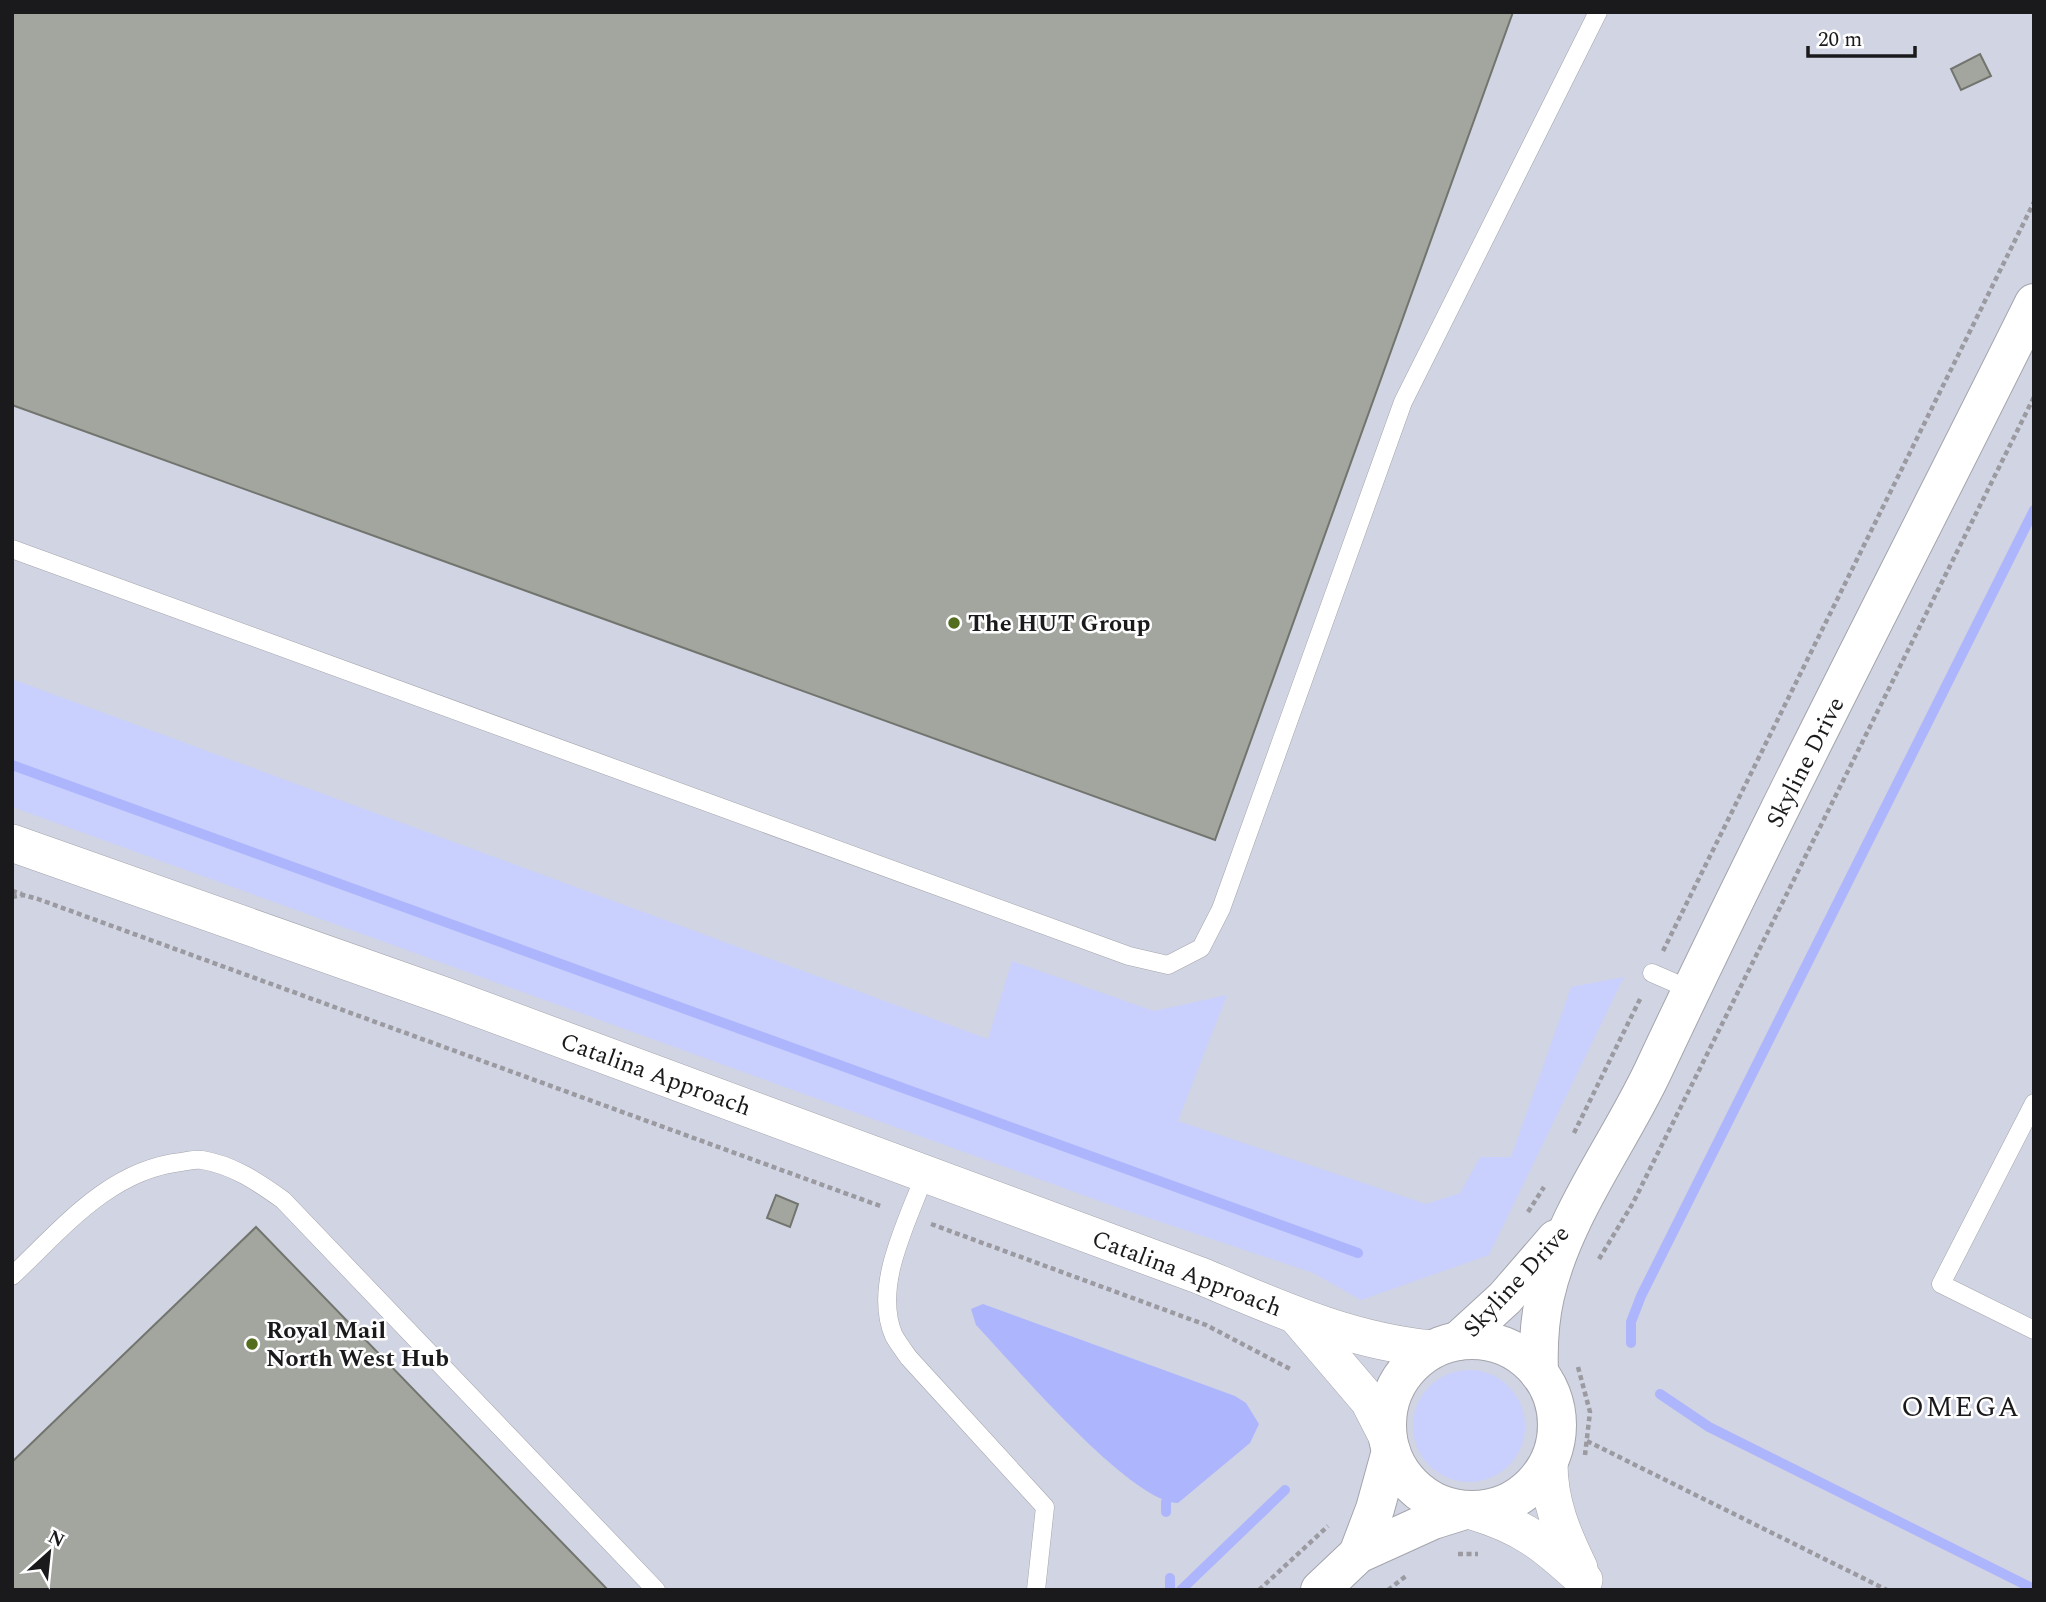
<svg xmlns="http://www.w3.org/2000/svg" width="2046" height="1602" font-family="Spectral,serif">
<rect width="100%" height="100%" fill="#dfe0e8"/>
<rect fill="#d1d4e3" x="12" y="12" width="2022" height="1578"/>
<g fill="#c9d0fd">
<polygon points="12,679 988,1039 1012,961 1154,1011 1227,995 1178,1121 1426,1204 1460,1193 1480,1157 1511,1157 1571,987 1624,977 1489,1255 1361,1300 1313,1273 1116,1207 12,807"/>
<circle cx="1469" cy="1426" r="56"/>
</g>
<path fill="#adb6fc" d="M983,1304L1235,1396L1246,1403L1259,1424L1250,1443L1178,1503C1130,1502 1013,1364 976,1325L971,1309Z"/>
<g fill="none" stroke-linecap="round" stroke-linejoin="round">
<g stroke="#adb6fc" stroke-width="10">
<polyline points="12,765 1358,1253"/>
<polyline points="1631,1343 1631,1322 1641,1296 2034,510"/>
<polyline points="1660,1394 1709,1427 2034,1589"/>
<polyline points="1166,1512 1166,1502"/>
<polyline points="1170,1590 1170,1578"/>
<polyline points="1181,1590 1285,1490"/>
</g>
</g>
<g fill="#a3a69f" stroke="#72756e" stroke-width="2">
<polygon points="12,12 1513,12 1215,840 12,405"/>
<polygon points="1980,54 1991,76 1961,90 1951,69"/>
<polygon points="776,1195 798,1204 790,1227 767,1218"/>
<polygon points="256,1227 608,1590 12,1590 12,1462"/>
</g>
<g fill="none" stroke-linecap="round" stroke-linejoin="round">
<defs>
<g id="service">
<polyline points="12,549 1129,956 1168,965 1201,948 1221,909 1403,402 1598,12"/>
<polyline points="1652,973 1691,990"/>
<polyline points="2034,1103 1941,1284 2034,1330"/>
<path d="M925,1174C908,1221 872,1286 894,1336C898,1343 904,1351 909,1358L1045,1507L1036,1590"/>
<path d="M12,1276C62,1229 109,1170 181,1162C188,1161 196,1159 202,1160C233,1165 258,1182 283,1200L656,1590"/>
</g>
<g id="minor">
<path d="M12,843L445,996L1201,1276C1277,1308 1351,1342 1434,1349"/>
<polyline points="1299,1319 1369,1401 1388,1438"/>
<path d="M1549,1463C1549,1502 1562,1533 1579,1568"/>
<path d="M1472,1511C1523,1526 1545,1544 1584,1580"/>
</g>
<g id="primary">
<circle cx="1472" cy="1425" r="85"/>
<polyline points="1458,1341 1505,1298 1556,1239"/>
<path d="M1539,1373C1538,1347 1539,1322 1545,1296C1563,1216 1618,1145 1653,1071C1774,813 1907,559 2034,303"/>
<polyline points="1358,1554 1375,1509 1391,1451"/>
<polyline points="1320,1590 1358,1554 1433,1520 1465,1510"/>
</g>
</defs>
<use href="#service" stroke="#a4a5ac" stroke-width="19"/>
<use href="#minor" stroke="#a4a5ac" stroke-width="38"/>
<use href="#primary" stroke="#a4a5ac" stroke-width="40"/>
<g stroke="#9a9aa0" stroke-width="4.5" stroke-dasharray="5 3.5" stroke-linecap="butt">
<polyline points="12,891 22,894"/>
<polyline points="12,897 23,895 38,899 883,1207"/>
<polyline points="1663,951 2034,202"/>
<polyline points="1574,1133 1641,997"/>
<polyline points="1528,1212 1544,1187"/>
<polyline points="931,1224 1206,1325 1292,1370"/>
<polyline points="1599,1259 1633,1203 2034,397"/>
<polyline points="1578,1367 1590,1412 1585,1455"/>
<polyline points="1587,1441 1887,1590"/>
<polyline points="1458,1554 1478,1554"/>
<polyline points="1259,1590 1328,1526"/>
<polyline points="1388,1590 1406,1576"/>
</g>
<use href="#service" stroke="#fff" stroke-width="18"/>
<use href="#minor" stroke="#fff" stroke-width="37"/>
<use href="#primary" stroke="#fff" stroke-width="38"/>
</g>
<g fill="#546e20" stroke="#fff" stroke-width="2.5">
<circle cx="954" cy="623" r="7"/>
<circle cx="252" cy="1344" r="7"/>
</g>
<g text-anchor="middle" stroke-width="5" stroke-linejoin="round" paint-order="stroke">
<g font-size="24" font-weight="bold" fill="#1a1a1d" stroke="#fff" text-anchor="start">
<text x="968" y="631">The HUT Group</text>
<text x="266" y="1338">Royal Mail<tspan x="266" dy="28">North West Hub</tspan></text>
</g>
<g font-size="24" fill="#1a1a1d" stroke="#fff">
<text transform="translate(1805 762) rotate(-63)" y="8">Skyline Drive</text>
<text transform="translate(656 1074) rotate(20)" y="8">Catalina Approach</text>
<text transform="translate(1187 1273) rotate(21)" y="8">Catalina Approach</text>
<text transform="translate(1516 1281) rotate(-47)" y="8">Skyline Drive</text>
</g>
<g font-size="28" letter-spacing="2" fill="#1a1a1d" stroke="#fff">
<text x="1961" y="1416">OMEGA</text>
</g>
</g>
<rect width="2046" height="1602" fill="none" stroke="#1a1a1d" stroke-width="28"/>
<g transform="translate(49 1553) rotate(27)" stroke="#ffffff" stroke-width="5" paint-order="stroke">
<path d="M0-5L12 26L0 18L-12 26Z" fill="#1a1a1d"/>
<text y="-10" font-size="19" font-weight="bold" text-anchor="middle" fill="#1a1a1d">N</text>
</g>
<path d="M1808 46v10h107v-10" fill="none" stroke="#1a1a1d" stroke-width="3.5"/>
<text x="1818" y="46" font-size="21" fill="#1a1a1d" stroke="#ffffff" stroke-width="5" paint-order="stroke">20 m</text>
</svg>
